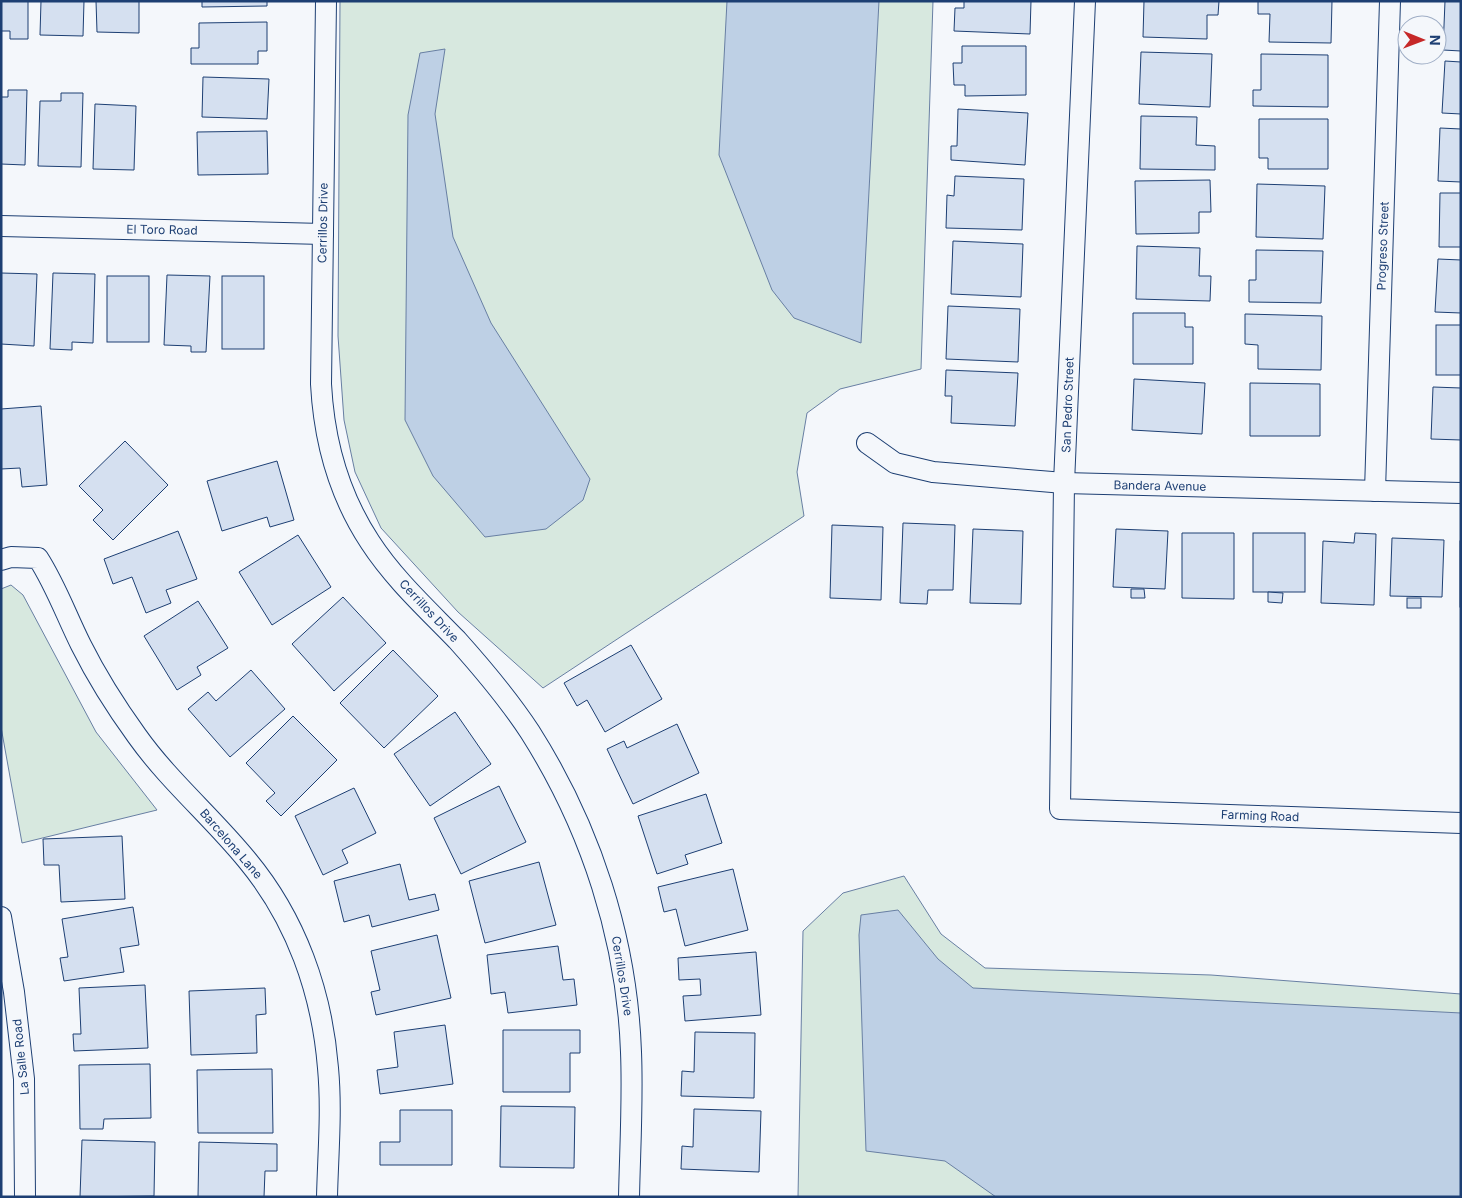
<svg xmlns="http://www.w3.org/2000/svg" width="1462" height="1198" font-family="Inter,sans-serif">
<rect width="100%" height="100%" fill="#f4f7fb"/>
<g fill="#d7e8df" stroke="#687fa3">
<polygon points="340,1 933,1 921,369 840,389 807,413 797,472 804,516 543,688 458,612 381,528 355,472 344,420 338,336"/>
<polygon points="11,585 23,595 96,732 157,810 22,843 1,727 1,589"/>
<polygon points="904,876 941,934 985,968 1211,975 1461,994 1461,1197 798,1197 803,931 843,893"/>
</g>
<g fill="#bed0e5" stroke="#687fa3">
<polygon points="727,1 879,1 861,343 794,318 772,290 719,155"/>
<polygon points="445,49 435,114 453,237 491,323 590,479 583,500 546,529 485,537 433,476 405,420 408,115 420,53"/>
<polygon points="898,910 938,959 973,988 1461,1013 1461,1197 996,1197 945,1161 866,1151 859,935 861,915"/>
</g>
<g fill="#d5e0f0" stroke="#1d3f73">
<polygon points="1,1 28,1 28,39 10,39 10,31 1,31"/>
<polygon points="41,1 84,1 83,36 40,35"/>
<polygon points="96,1 139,1 139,33 97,32"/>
<polygon points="202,1 267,1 267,6 202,7"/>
<polygon points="964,1 1031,1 1030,34 954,31 955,8 964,8"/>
<polygon points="1144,1 1219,1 1218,15 1207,15 1207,39 1143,37"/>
<polygon points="1258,1 1332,1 1331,43 1269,42 1270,14 1258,14"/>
<polygon points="1445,1 1461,1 1461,51 1443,50"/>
<polygon points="267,22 267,51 258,51 258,64 191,64 191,48 199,48 199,23"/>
<polygon points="962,46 1026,46 1026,95 965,96 965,85 954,85 953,63 962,63"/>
<polygon points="1141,52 1212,54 1210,107 1139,104"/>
<polygon points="1261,54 1328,55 1328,107 1253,106 1253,90 1261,90"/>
<polygon points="1445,61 1461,62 1461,114 1442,113"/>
<polygon points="203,77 269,79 267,119 202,117"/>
<polygon points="8,90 27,90 25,165 1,164 1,97 8,97"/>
<polygon points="61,93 83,93 81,167 38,166 40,101 61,101"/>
<polygon points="95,104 136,106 134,170 93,169"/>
<polygon points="958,109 1028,113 1025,165 951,160 951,146 957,146"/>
<polygon points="1141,116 1197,117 1196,145 1215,146 1215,170 1140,169"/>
<polygon points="1259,119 1328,119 1328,169 1268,169 1268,158 1259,158"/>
<polygon points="1440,128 1461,129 1461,182 1438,181"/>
<polygon points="267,131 268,174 198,175 197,132"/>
<polygon points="955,176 1024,179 1022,230 946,228 947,195 954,196"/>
<polygon points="1210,180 1211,212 1199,212 1199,233 1136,234 1135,181"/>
<polygon points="1257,184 1325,186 1323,239 1256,237"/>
<polygon points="1440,193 1461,193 1461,247 1439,247"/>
<polygon points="953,241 1023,244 1021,297 951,294"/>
<polygon points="1137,246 1200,248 1199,276 1211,276 1210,301 1136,299"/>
<polygon points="1256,250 1323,251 1321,303 1249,302 1249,280 1256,280"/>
<polygon points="1438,259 1461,260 1461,313 1435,312"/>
<polygon points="1,273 37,274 34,346 1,344"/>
<polygon points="53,273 95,274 93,343 72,342 72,350 50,349"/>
<polygon points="167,275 210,276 206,352 191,352 191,346 164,345"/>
<rect x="107" y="276" width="42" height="66"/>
<rect x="222" y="276" width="42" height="73"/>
<polygon points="948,306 1020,309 1018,362 946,359"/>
<polygon points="1133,313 1185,313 1185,327 1193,327 1193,364 1133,364"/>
<polygon points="1245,314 1322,316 1321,370 1258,369 1258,345 1245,344"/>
<rect x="1436" y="325" width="25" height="50"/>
<polygon points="946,370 1018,373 1015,426 951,423 952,396 945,396"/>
<polygon points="1134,379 1205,383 1202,434 1132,430"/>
<polygon points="1250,383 1320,384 1320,436 1250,436"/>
<polygon points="1433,387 1461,388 1461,440 1431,439"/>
<polygon points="41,406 47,485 22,487 20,468 1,469 1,409"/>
<polygon points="125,441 168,485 113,540 93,520 103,510 79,486"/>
<polygon points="277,461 294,520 270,527 267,517 222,531 207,481"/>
<polygon points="903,523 955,525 953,590 928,590 927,604 900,603"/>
<polygon points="832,525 883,527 881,600 830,598"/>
<polygon points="973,529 1023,531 1021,604 970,603"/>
<polygon points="1116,529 1168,531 1165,589 1113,587"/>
<polygon points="178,531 197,579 166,590 171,603 146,613 132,577 113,584 104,559"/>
<polygon points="1182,533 1234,533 1234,599 1182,598"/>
<rect x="1253" y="533" width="52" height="59"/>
<polygon points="1355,533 1376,534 1374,605 1321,603 1323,541 1354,543"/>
<polygon points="298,535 331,587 272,625 239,572"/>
<polygon points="1392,538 1444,540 1442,597 1390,596"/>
<rect x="1460" y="541" width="1" height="66"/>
<polygon points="1131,589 1144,589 1145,598 1131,598"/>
<polygon points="1268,592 1283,593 1282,603 1268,602"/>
<polygon points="343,597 386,643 334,691 292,644"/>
<rect x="1407" y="598" width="14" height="10"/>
<polygon points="198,601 228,648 197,667 201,675 177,690 144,636"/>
<polygon points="631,645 662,699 605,732 587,700 577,706 564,683"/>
<polygon points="393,650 438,696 384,748 340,703"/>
<polygon points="251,670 285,709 230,757 188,709 208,692 216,701"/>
<polygon points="455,712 491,764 430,806 394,754"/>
<polygon points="293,716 337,760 281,816 266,801 275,793 246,763"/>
<polygon points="677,724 699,773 633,804 607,749 624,741 627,748"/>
<polygon points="499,786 526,842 461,874 434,818"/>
<polygon points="354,788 376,833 342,850 348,863 323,875 295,816"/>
<polygon points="706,794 722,843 685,855 688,864 657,874 638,816"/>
<polygon points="122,836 125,899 61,902 59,865 44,865 43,839"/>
<polygon points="539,862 556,925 485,943 469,881"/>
<polygon points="400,864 409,900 435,894 439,910 372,927 369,915 344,922 334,881"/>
<polygon points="733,869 748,930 685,946 676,909 664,912 658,887"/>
<polygon points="133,907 139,945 120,948 124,972 64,981 60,958 68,957 62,919"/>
<polygon points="437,935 451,998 376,1015 371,992 380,990 371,951"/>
<polygon points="558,946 563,980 574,979 577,1005 508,1013 505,992 491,994 487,955"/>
<polygon points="756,952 761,1015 685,1021 683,996 701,995 700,979 679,980 678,958"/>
<polygon points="145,985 148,1048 74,1051 73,1034 81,1034 79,988"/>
<polygon points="265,988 266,1014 256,1015 257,1053 191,1055 189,991"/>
<polygon points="445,1025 453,1084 380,1094 377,1070 398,1067 394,1032"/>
<polygon points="503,1030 580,1030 580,1053 570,1053 570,1092 503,1092"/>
<polygon points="695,1032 755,1033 754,1098 681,1096 682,1071 694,1072"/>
<polygon points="150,1064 151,1118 104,1119 103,1129 80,1129 79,1065"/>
<polygon points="272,1069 273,1133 198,1133 197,1070"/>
<polygon points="501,1106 575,1107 574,1168 500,1167"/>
<polygon points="694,1109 761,1111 759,1172 681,1169 682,1146 693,1147"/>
<polygon points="400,1110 452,1110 452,1165 380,1165 380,1142 400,1142"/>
<polygon points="82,1140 155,1142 154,1196 80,1197"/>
<polygon points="199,1142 277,1144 277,1171 265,1171 264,1197 198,1197"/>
</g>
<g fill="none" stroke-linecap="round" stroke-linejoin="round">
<defs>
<g id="minor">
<path d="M326,1L321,384C324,440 339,495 370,542C394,579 427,609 457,640C483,669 509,700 530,732C591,828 627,939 631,1052C633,1100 630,1149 629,1197"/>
<polyline points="1085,1 1064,483 1060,809 1461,823"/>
<polyline points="1,226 323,234"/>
<polyline points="867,443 895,463 933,472 1064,483 1461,493"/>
<polyline points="1375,491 1390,1"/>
<path d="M1,560L11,557L38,558C56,586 66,615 81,645C97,677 116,707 137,736C169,781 212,817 247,860C296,919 322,992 328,1068C332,1111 328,1154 327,1197"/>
<polyline points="1,917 14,992 24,1079 25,1197"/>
</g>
</defs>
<use href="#minor" stroke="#1d3f73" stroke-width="22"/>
<use href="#minor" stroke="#f4f7fb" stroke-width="20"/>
</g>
<g text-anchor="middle" stroke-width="4" stroke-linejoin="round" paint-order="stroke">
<g font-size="12" fill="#1d3f73" stroke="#f4f7fb">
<text transform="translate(323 223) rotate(-89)" y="4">Cerrillos Drive</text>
<text transform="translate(162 230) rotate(1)" y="4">El Toro Road</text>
<text transform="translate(1383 246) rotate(-88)" y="4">Progreso Street</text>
<text transform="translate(1068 405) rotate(-88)" y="4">San Pedro Street</text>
<text transform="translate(1160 486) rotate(1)" y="4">Bandera Avenue</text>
<text transform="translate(429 611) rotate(47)" y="4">Cerrillos Drive</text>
<text transform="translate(1260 816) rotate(2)" y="4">Farming Road</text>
<text transform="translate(231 844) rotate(49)" y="4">Barcelona Lane</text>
<text transform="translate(622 976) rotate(81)" y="4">Cerrillos Drive</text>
<text transform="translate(21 1057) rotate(-96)" y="4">La Salle Road</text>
</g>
</g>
<rect width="1462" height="1198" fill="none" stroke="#1d3f73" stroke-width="5"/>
<g transform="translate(1422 40) rotate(91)"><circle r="24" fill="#f4f7fb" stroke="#9eadc5"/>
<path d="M0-4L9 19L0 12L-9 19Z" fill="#c62828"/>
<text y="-8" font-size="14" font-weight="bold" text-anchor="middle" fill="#1d3f73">N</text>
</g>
</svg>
